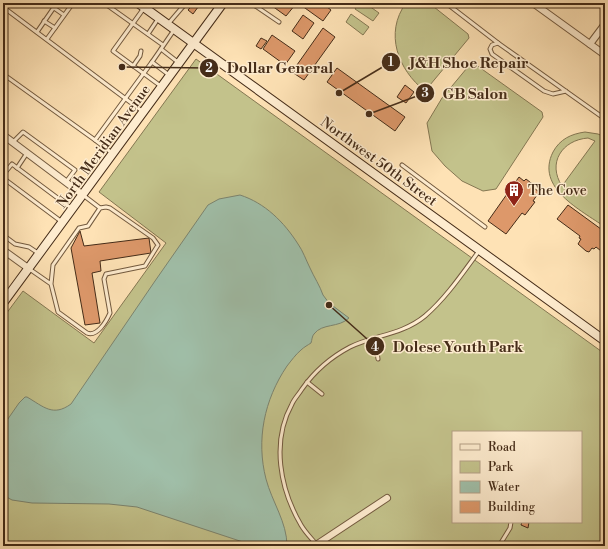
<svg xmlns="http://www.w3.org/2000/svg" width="608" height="549" font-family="'Libre Bodoni',serif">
<rect width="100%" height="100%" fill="#fee2b5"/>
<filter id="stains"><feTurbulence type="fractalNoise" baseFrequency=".005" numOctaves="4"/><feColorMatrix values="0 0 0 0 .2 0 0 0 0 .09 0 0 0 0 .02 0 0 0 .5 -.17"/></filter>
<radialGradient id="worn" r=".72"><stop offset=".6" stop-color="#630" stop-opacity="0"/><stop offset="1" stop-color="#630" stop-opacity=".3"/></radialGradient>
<g fill="#c3c28b" stroke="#847752" fill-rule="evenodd">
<polygon points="359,3 365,3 379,13 373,21 355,9"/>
<path d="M406,3H429L468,34L469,38L425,91C398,70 384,33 406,3Z"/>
<polygon points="351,14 369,27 363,35 346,22"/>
<path d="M196,59L605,354V546H3V318L23,291L94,343L166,243L99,192ZM453,432H581V522H453Z"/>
<polygon points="472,62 542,112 543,117 496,189 483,191 462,181 445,166 432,151 427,123 442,98"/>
<path d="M585,132L598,134L605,137V227C581,210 535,188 553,152C560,139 571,134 585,132ZM588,138L595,141L562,186C547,163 562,140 588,138Z"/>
</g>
<path fill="#a0bfa9" stroke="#7c846f" d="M240,195C265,203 284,222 298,244C303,251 306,260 310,268C314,277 320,286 323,295L329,303L349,318C339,328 322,323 314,334C312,336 312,340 311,343C308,345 304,347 301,350C296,354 291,361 287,366C264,400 256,440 266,479C272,502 287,522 287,546H255L137,507L109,504L32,503L12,500L3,495V426L19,403L25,397H27C44,407 53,417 71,404L155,281L208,205L219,199Z"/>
<g fill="#dd986a" stroke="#452c18">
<polygon points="194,3 201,3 193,14 188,10"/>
<polygon points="268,3 292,3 295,5 286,16"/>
<polygon points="298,3 322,3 331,10 323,21"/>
<polygon points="303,15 314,23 303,39 292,31"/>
<polygon points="323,28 335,37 304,80 292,72"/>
<polygon points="272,35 295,51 285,65 263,49"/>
<polygon points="261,38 267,41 261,49 256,46"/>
<polygon points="337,68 405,117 395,131 327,82"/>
<polygon points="405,85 414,92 406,103 397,97"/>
<polygon points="519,177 524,181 526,179 535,186 534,188 539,192 533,201 535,202 525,215 522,213 506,234 488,221"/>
<polygon points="568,205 605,232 605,254 596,247 594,249 592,248 589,252 586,251 578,244 581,239 579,238 580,236 557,219"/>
<polygon points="80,231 84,246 149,238 151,253 100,261 101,271 92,273 100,323 85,325 71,248"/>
<polygon points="522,522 529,522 528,528 521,525"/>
</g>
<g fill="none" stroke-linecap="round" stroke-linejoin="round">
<defs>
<g id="service">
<polyline points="104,3 163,45"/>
<polyline points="210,3 218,9"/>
<polyline points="251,3 279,22"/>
<polyline points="446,3 498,43"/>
<polyline points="3,7 142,111"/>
<polyline points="54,8 64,15"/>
<polyline points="144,8 113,51 162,87"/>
<polyline points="148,8 152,3"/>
<polyline points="44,21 55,28"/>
<polyline points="168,24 186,3"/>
<polyline points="174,30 161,49 179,63"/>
<polyline points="37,32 57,3"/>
<polyline points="148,34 158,19"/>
<polyline points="47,39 73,3"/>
<polyline points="152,62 161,49"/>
<polyline points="133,66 140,56 141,51"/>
<polyline points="3,74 95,140 152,62 169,75"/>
<polyline points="566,91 553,94 544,91 492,54 490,49 492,45 498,43 605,119"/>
<polyline points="95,140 112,153"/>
<polyline points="13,142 23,132 75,170 66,182"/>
<polyline points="402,165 485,227"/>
<polyline points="17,168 27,153"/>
<polyline points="3,175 12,164 71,208"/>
<polyline points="3,178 62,222"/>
<polyline points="83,195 100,208"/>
<polyline points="3,235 15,244 29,247 38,253"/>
<path d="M28,268L51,284L58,312L87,333C97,337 106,322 110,313L104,279L106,274L145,266L158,245L153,238L110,208L106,207L100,208L88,226L79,228L53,265L51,284"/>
<polyline points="375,338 378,359"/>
<polyline points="307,382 322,394"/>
<path d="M316,544C311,538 305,532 301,525C280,489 271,442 292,404C294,399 299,394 302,389C314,372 331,357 350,347C374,335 402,335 425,316C446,298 462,274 479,251"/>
<polyline points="499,546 510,528 511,522"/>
</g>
<g id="minor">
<polyline points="533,3 605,55"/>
<polyline points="590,44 605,24"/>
<polyline points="3,135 83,195"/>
<polyline points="3,250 28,268"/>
<polyline points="316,545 387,498"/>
</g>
<g id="secondary">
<polyline points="138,3 605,341"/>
<polyline points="3,303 223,3"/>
</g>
</defs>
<use href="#service" stroke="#735a3f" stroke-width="5"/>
<use href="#minor" stroke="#735a3f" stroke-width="8"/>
<use href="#secondary" stroke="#452c18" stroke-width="10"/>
<use href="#service" stroke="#feeccf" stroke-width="3"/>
<use href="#minor" stroke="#feeccf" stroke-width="6"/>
<use href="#secondary" stroke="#feeccf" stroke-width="8"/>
</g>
<defs>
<symbol id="building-pin" viewBox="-11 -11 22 30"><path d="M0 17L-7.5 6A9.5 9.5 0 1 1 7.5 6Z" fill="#8f2418" stroke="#feeccf"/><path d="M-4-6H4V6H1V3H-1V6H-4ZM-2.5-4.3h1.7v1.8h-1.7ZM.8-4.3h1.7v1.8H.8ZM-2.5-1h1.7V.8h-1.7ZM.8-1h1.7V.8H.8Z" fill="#fff"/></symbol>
</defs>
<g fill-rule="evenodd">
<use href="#building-pin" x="503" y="179" width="22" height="30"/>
</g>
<g text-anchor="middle" stroke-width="3" stroke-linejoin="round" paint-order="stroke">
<g font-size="14" fill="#452c18" stroke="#feeccf">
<text transform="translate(103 146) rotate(-54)" y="5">North Meridian Avenue</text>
<text transform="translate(379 161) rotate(36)" y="5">Northwest 50th Street</text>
</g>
<g font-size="14" fill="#452c18" stroke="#feeccf" text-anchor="start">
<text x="528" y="195">The Cove</text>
</g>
</g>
<path fill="none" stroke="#452c18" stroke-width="1.5" d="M339 93L391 62M122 67L209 68M369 114L425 93M329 305L375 346"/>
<g fill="#452c18" stroke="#feeccf" stroke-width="1.5">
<circle cx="339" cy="93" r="4"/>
<circle cx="122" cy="67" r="4"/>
<circle cx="369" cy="114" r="4"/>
<circle cx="329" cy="305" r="4"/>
<circle cx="391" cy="62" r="10"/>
<circle cx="209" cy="68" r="10"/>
<circle cx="425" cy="93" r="10"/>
<circle cx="375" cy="346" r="10"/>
</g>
<g font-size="12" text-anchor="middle" font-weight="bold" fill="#fff">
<text x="391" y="66">1</text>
<text x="209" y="72">2</text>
<text x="425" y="97">3</text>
<text x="375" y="351">4</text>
</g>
<g font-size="15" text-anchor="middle" font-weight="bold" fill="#452c18" stroke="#feeccf" stroke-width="3" stroke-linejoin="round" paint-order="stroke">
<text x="469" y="68">J&amp;H Shoe Repair</text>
<text x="280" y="73">Dollar General</text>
<text x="475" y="99">GB Salon</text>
<text x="458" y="352">Dolese Youth Park</text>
</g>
<rect width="608" height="549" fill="none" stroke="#fee2b5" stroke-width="16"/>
<rect x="4" y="4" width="600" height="541" fill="none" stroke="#452c18" stroke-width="2"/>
<rect x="8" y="8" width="592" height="533" fill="none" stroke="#452c18"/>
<rect x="452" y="431" width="130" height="92" fill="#feeccf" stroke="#b49f86"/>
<rect x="460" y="444" width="20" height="6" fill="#feeccf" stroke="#b49f86"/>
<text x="488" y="451" font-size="12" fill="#452c18">Road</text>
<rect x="460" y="461" width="20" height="12" fill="#c3c28b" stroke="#b49f86"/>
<text x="488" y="471" font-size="12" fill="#452c18">Park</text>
<rect x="460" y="481" width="20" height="12" fill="#a0bfa9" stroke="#b49f86"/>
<text x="488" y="491" font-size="12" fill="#452c18">Water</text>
<rect x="460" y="501" width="20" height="12" fill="#dd986a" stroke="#b49f86"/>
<text x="488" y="511" font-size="12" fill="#452c18">Building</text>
<rect width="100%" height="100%" filter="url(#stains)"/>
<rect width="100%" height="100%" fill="url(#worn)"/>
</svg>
